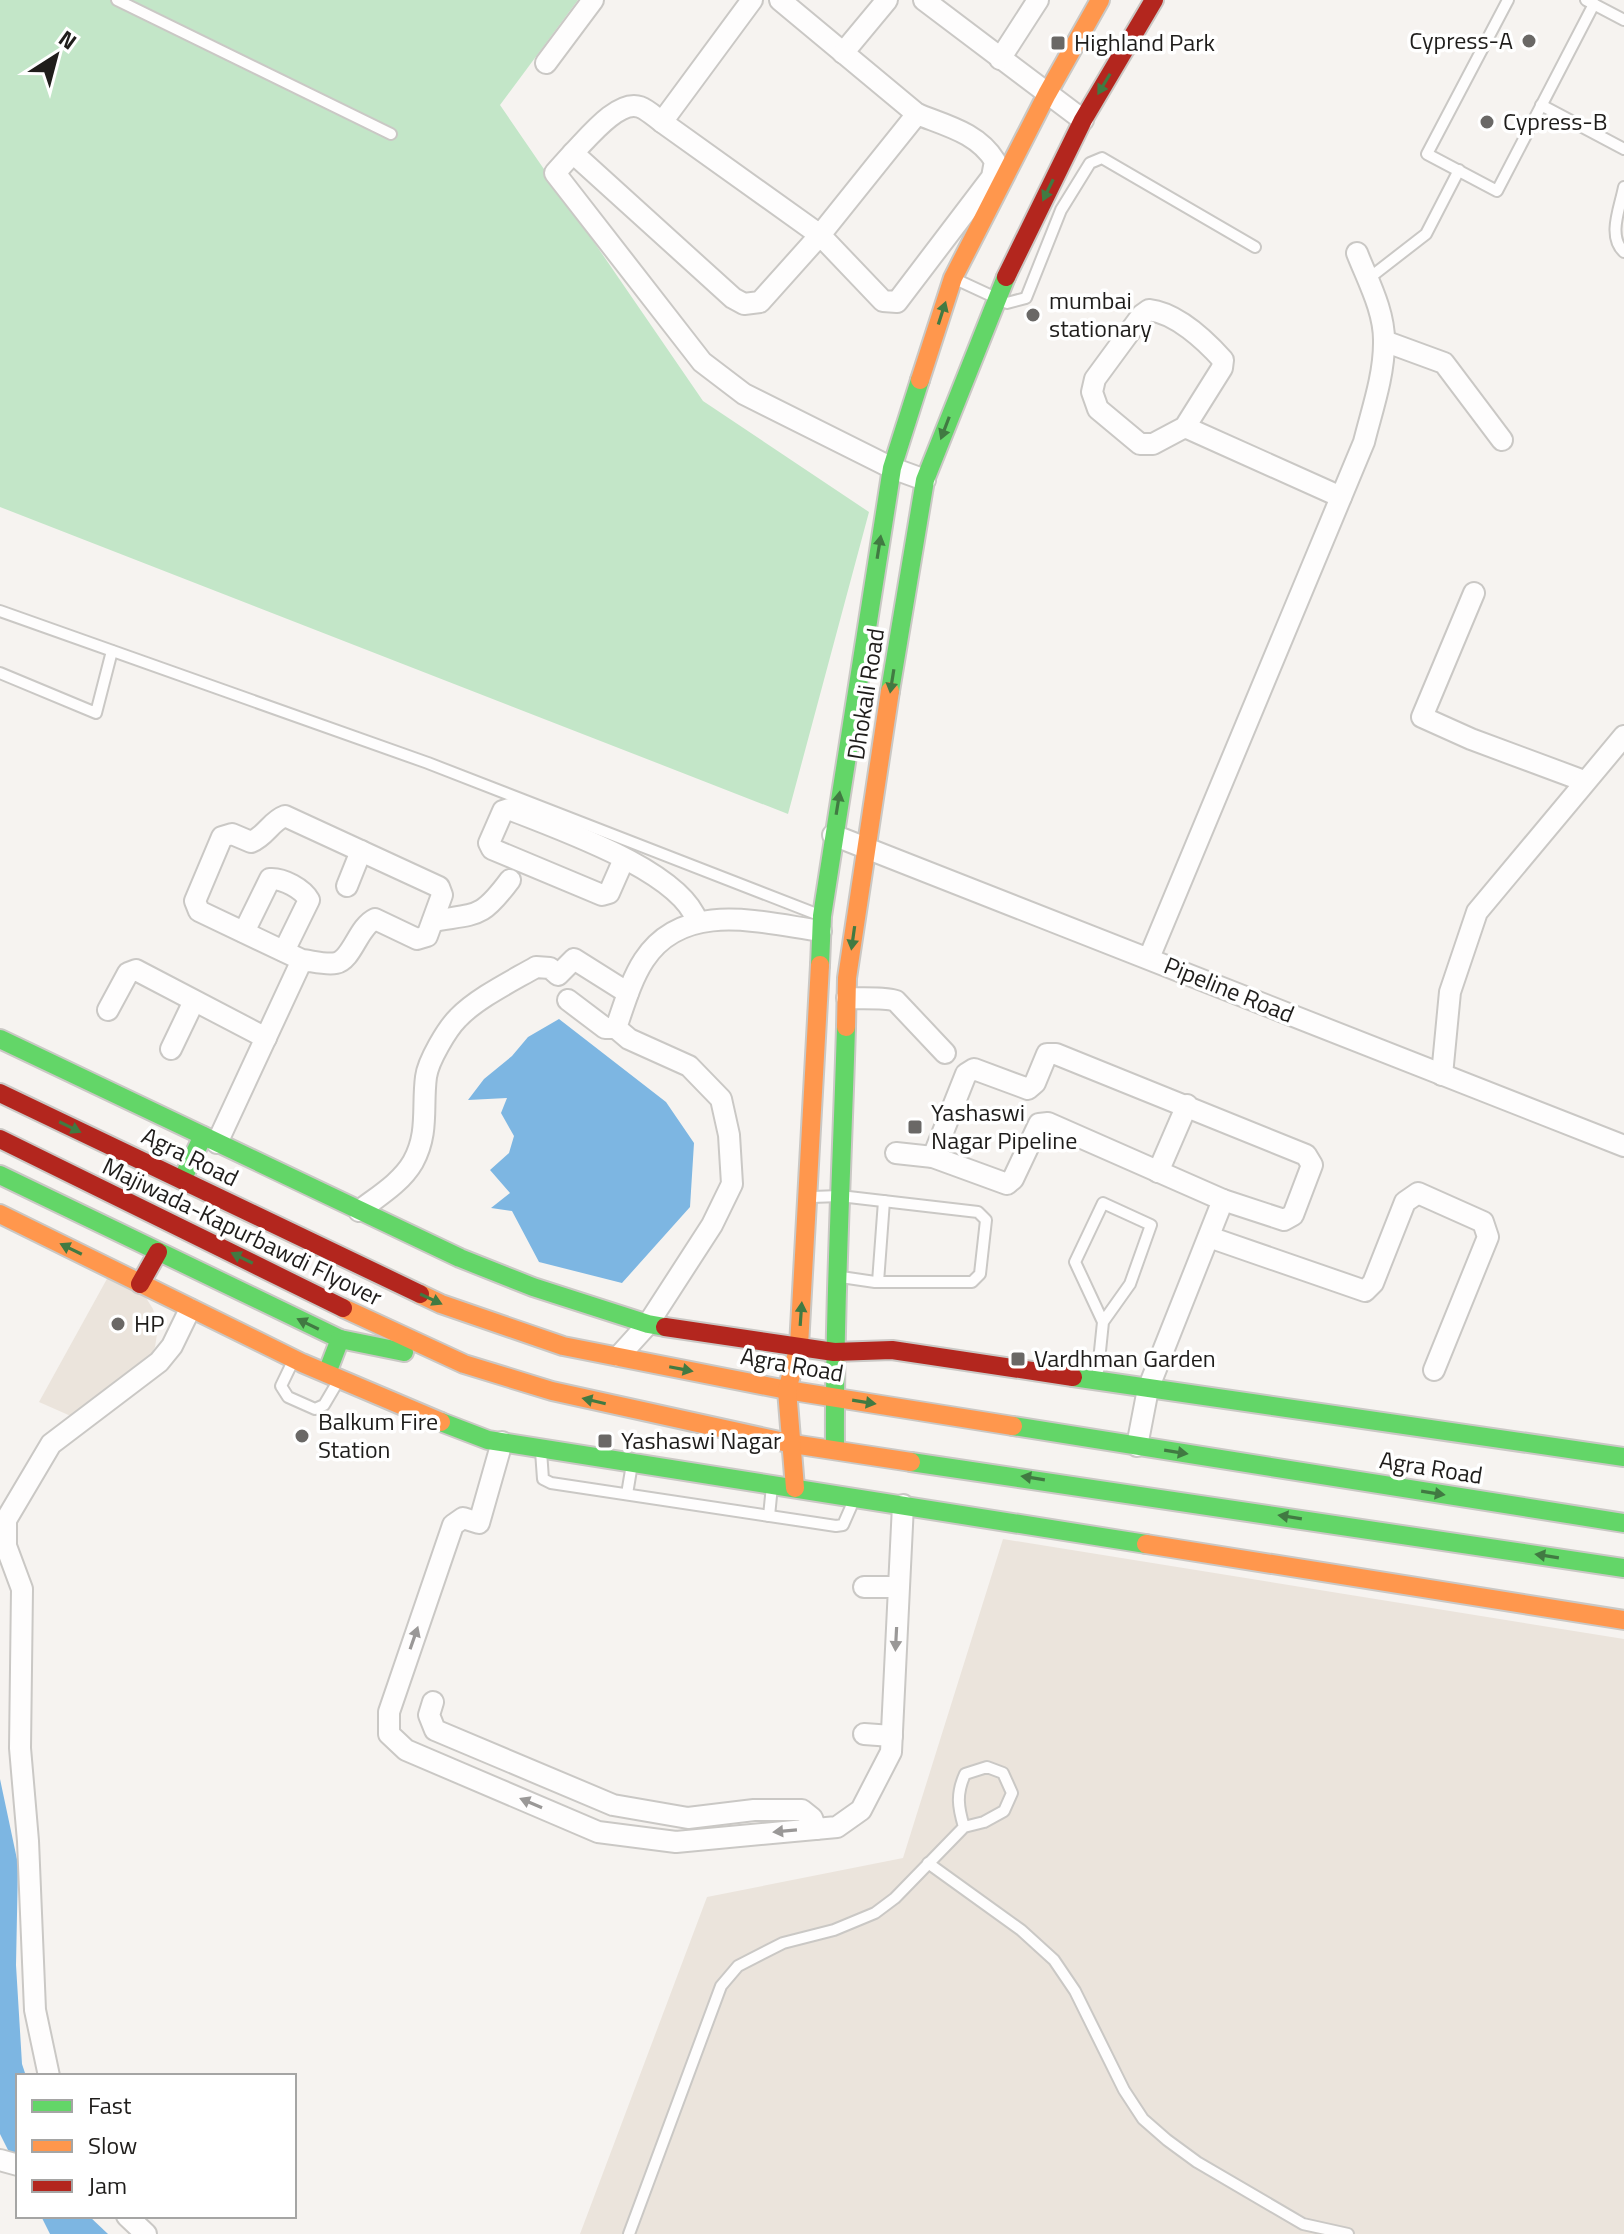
<svg xmlns="http://www.w3.org/2000/svg" width="1624" height="2234" font-family="'Titillium Web',sans-serif">
<rect width="100%" height="100%" fill="#f6f3f0"/>
<g fill="#ebe4dc">
<polygon points="108,1277 143,1293 153,1309 158,1328 155,1347 146,1364 73,1417 39,1402"/>
<polygon points="1003,1539 1624,1639 1624,2234 580,2234 707,1897 903,1858"/>
</g>
<polygon fill="#c3e6c8" points="0,0 578,0 500,105 703,401 869,512 788,814 0,507"/>
<g fill="#7db6e2">
<polygon points="559,1019 666,1102 694,1143 690,1207 622,1283 539,1262 512,1211 491,1208 510,1193 490,1170 509,1153 514,1136 501,1113 507,1098 468,1100 484,1079 512,1056 528,1037"/>
<polygon points="0,1779 18,1864 16,1965 22,2064 26,2076 18,2076 18,2170 0,2134"/>
<polygon points="41,2216 89,2216 108,2234 50,2234"/>
</g>
<g fill="none" stroke-linecap="round" stroke-linejoin="round">
<defs>
<g id="lane">
<polyline points="117,0 391,134"/>
<polyline points="1508,0 1427,154 1497,191 1594,4"/>
<polyline points="1586,0 1624,20"/>
<polyline points="1541,105 1624,149"/>
<path d="M1624,187C1620,208 1607,236 1624,252"/>
<polyline points="953,278 1007,303 1026,298 1061,210 1090,163 1102,158 1255,247"/>
<polyline points="1368,279 1426,234 1459,170"/>
<polyline points="0,611 428,763 819,915"/>
<polyline points="0,673 96,713 112,651"/>
<polyline points="812,1197 840,1196 978,1212 986,1220 980,1274 972,1282 875,1282 841,1277"/>
<polyline points="878,1282 884,1201"/>
<polyline points="294,1359 281,1386 288,1397 315,1409 324,1405 337,1383"/>
<polyline points="1097,1380 1103,1322 1075,1262 1103,1203 1151,1225 1130,1284 1103,1322"/>
<polyline points="541,1451 543,1479 551,1483 836,1526 843,1525 854,1500"/>
<polyline points="627,1494 632,1464"/>
<polyline points="769,1516 772,1486"/>
<polyline points="928,1863 1021,1930 1054,1960 1075,1991 1124,2090 1143,2119 1167,2140 1197,2162 1303,2224 1348,2234"/>
<path d="M629,2234L721,1986L738,1966L783,1943L834,1930L875,1913L895,1898L964,1827L984,1822L1004,1811L1012,1793L1003,1773L987,1767L965,1774C956,1794 958,1807 964,1827"/>
</g>
<g id="street">
<polyline points="752,0 662,122 820,235 917,114 780,0"/>
<polyline points="924,0 1083,120"/>
<polyline points="843,53 887,0"/>
<polyline points="1000,59 1038,0"/>
<polyline points="546,63 593,0"/>
<path d="M917,114C947,126 978,133 995,161L992,177L897,302L883,301L820,235L760,302L744,304L733,298L573,153L555,173L702,362L744,394L892,468L925,480"/>
<path d="M573,153C587,139 618,99 640,107C648,110 655,117 662,122"/>
<polyline points="1384,341 1444,363 1502,440"/>
<path d="M1185,427L1222,368L1223,360C1205,340 1176,313 1149,310L1142,315L1095,379L1092,392L1098,409L1140,444H1153L1185,427L1341,497"/>
<polyline points="1474,593 1422,717 1471,739 1584,781"/>
<polyline points="833,835 1624,1146"/>
<path d="M624,859L609,893L602,895L492,849L489,843L503,811L509,809C558,829 680,870 697,921"/>
<polyline points="347,886 361,851"/>
<path d="M433,921C478,913 481,919 510,880"/>
<path d="M244,932L270,879C283,878 303,889 309,900L284,951"/>
<path d="M1149,958L1364,442C1372,410 1384,376 1384,343C1385,312 1368,281 1357,253"/>
<path d="M847,998C861,999 887,997 896,1001L945,1053"/>
<polyline points="568,1000 605,1028 616,1028"/>
<polyline points="108,1010 128,973 136,970 266,1038"/>
<polyline points="171,1049 194,1001"/>
<polyline points="1442,1075 1450,992 1477,912 1624,736"/>
<path d="M217,1143L302,960C312,961 326,965 336,963C352,960 358,927 375,919L417,939L427,936L442,895L439,887L285,816C271,821 266,836 251,842L232,834L222,837L195,901L199,911L302,960"/>
<polyline points="896,1153 933,1157 1007,1184 1013,1179 1039,1124 1048,1123 1223,1200"/>
<polyline points="933,1157 966,1074 974,1069 1028,1089 1035,1083 1047,1054 1056,1054 1306,1155 1312,1165 1293,1215 1284,1220 1223,1200 1148,1389 1137,1446"/>
<polyline points="1158,1172 1187,1105"/>
<path d="M359,1211C377,1197 401,1183 413,1162C429,1133 422,1107 426,1077C428,1061 447,1029 458,1018C477,998 512,981 536,967L550,968L558,975L574,959L628,993"/>
<polyline points="1209,1237 1365,1291 1373,1283 1405,1202 1418,1193 1483,1222 1488,1237 1434,1370"/>
<path d="M619,1356L648,1324L712,1225L732,1184L729,1135L721,1099L689,1066L629,1039L616,1028C624,1005 631,980 644,960C684,899 762,923 821,931"/>
<polyline points="502,1442 479,1523 463,1518 453,1525 389,1712 389,1734 406,1750 598,1832 676,1842 837,1827 861,1810 891,1752 903,1505"/>
<polyline points="864,1587 898,1587"/>
<polyline points="433,1702 429,1715 435,1730 613,1805 688,1818 754,1810 802,1810 812,1818 816,1829"/>
<polyline points="864,1734 892,1736"/>
<polyline points="49,2076 35,2010 28,1841 20,1748 22,1589 6,1546 6,1520 51,1444 159,1362 172,1346 190,1309"/>
<polyline points="0,2160 18,2165"/>
<polyline points="127,2216 146,2234"/>
</g>
<g id="fast">
<polyline points="890,691 925,480 1006,277"/>
<polyline points="820,965 822,916 892,468 920,380"/>
<polyline points="0,1039 460,1258 533,1287 648,1324 665,1327"/>
<polyline points="0,1175 340,1339 404,1352"/>
<polyline points="182,1180 203,1136"/>
<polyline points="327,1373 340,1339"/>
<polyline points="1073,1377 1624,1457"/>
<polyline points="441,1422 488,1440 1146,1544"/>
<polyline points="1013,1426 1624,1523"/>
<path d="M835,1449C834,1308 842,1167 846,1027"/>
<polyline points="911,1462 1624,1568"/>
</g>
<g id="slow">
<polyline points="920,380 953,278 1047,94 1100,0"/>
<polyline points="846,1027 847,978 890,691"/>
<polyline points="0,1214 302,1363 441,1422"/>
<polyline points="420,1294 441,1304 563,1346 787,1390 1013,1426"/>
<polyline points="343,1308 464,1364 552,1391 793,1444 911,1462"/>
<polyline points="795,1488 787,1390 799,1346 820,965"/>
<polyline points="1146,1544 1624,1620"/>
</g>
<g id="jam">
<polyline points="1006,277 1083,120 1154,0"/>
<polyline points="0,1093 420,1294"/>
<polyline points="0,1139 343,1308"/>
<polyline points="140,1284 158,1252"/>
<polyline points="665,1327 834,1352 892,1350 1073,1377"/>
</g>
</defs>
<use href="#lane" stroke="#cac8c5" stroke-width="14"/>
<use href="#street" stroke="#cac8c5" stroke-width="24"/>
<use href="#fast" stroke="#cac8c5" stroke-width="22"/>
<use href="#slow" stroke="#cac8c5" stroke-width="22"/>
<use href="#jam" stroke="#cac8c5" stroke-width="22"/>
<use href="#lane" stroke="#fefdfd" stroke-width="10"/>
<use href="#street" stroke="#fefdfd" stroke-width="20"/>
<use href="#fast" stroke="#63d668" stroke-width="18"/>
<use href="#slow" stroke="#ff974d" stroke-width="18"/>
<use href="#jam" stroke="#b3261e" stroke-width="18"/>
</g>
<defs><path id="oneway-solid" d="M-6-.8H1V-3.2L6.5 0L1 3.2V.8H-6Z" transform="scale(2)"/></defs>
<g fill="#417a42">
<use href="#oneway-solid" transform="translate(1104 84) rotate(121)"/>
<use href="#oneway-solid" transform="translate(1048 190) rotate(116)"/>
<use href="#oneway-solid" transform="translate(942 313) rotate(-72)"/>
<use href="#oneway-solid" transform="translate(945 428) rotate(111)"/>
<use href="#oneway-solid" transform="translate(879 547) rotate(-81)"/>
<use href="#oneway-solid" transform="translate(892 681) rotate(99)"/>
<use href="#oneway-solid" transform="translate(838 803) rotate(-81)"/>
<use href="#oneway-solid" transform="translate(853 938) rotate(98)"/>
<use href="#oneway-solid" transform="translate(70 1127) rotate(26)"/>
<use href="#oneway-solid" transform="translate(71 1249) rotate(-154)"/>
<use href="#oneway-solid" transform="translate(242 1258) rotate(-154)"/>
<use href="#oneway-solid" transform="translate(431 1299) rotate(25)"/>
<use href="#oneway-solid" transform="translate(801 1314) rotate(-86)"/>
<use href="#oneway-solid" transform="translate(308 1324) rotate(-154)"/>
<use href="#oneway-solid" transform="translate(681 1369) rotate(11)"/>
<use href="#oneway-solid" transform="translate(594 1401) rotate(-167)"/>
<use href="#oneway-solid" transform="translate(864 1402) rotate(9)"/>
<use href="#oneway-solid" transform="translate(1176 1452) rotate(9)"/>
<use href="#oneway-solid" transform="translate(1033 1478) rotate(-171)"/>
<use href="#oneway-solid" transform="translate(1433 1493) rotate(9)"/>
<use href="#oneway-solid" transform="translate(1290 1517) rotate(-171)"/>
<use href="#oneway-solid" transform="translate(1547 1556) rotate(-171)"/>
</g>
<g fill="#9a9897">
<use href="#oneway-solid" transform="translate(414 1638) rotate(-71)"/>
<use href="#oneway-solid" transform="translate(896 1639) rotate(93)"/>
<use href="#oneway-solid" transform="translate(531 1803) rotate(-157)"/>
<use href="#oneway-solid" transform="translate(785 1831) rotate(175)"/>
</g>
<g fill="#6a6866" stroke="#fff" stroke-width="3">
<circle cx="1529" cy="41" r="8"/>
<rect x="1050" y="35" width="16" height="16" rx="4"/>
<circle cx="1487" cy="122" r="8"/>
<circle cx="1033" cy="315" r="8"/>
<rect x="907" y="1119" width="16" height="16" rx="4"/>
<circle cx="118" cy="1324" r="8"/>
<rect x="1010" y="1351" width="16" height="16" rx="4"/>
<circle cx="302" cy="1436" r="8"/>
<rect x="597" y="1433" width="16" height="16" rx="4"/>
</g>
<g text-anchor="middle" stroke-width="7" stroke-linejoin="round" paint-order="stroke">
<g font-size="24" fill="#1f1d1b" stroke="#fff" text-anchor="start">
<text x="1513" y="49" text-anchor="end">Cypress-A</text>
<text x="1074" y="51">Highland Park</text>
<text x="1503" y="130">Cypress-B</text>
<text x="1049" y="309">mumbai<tspan x="1049" dy="28">stationary</tspan></text>
<text x="931" y="1121">Yashaswi<tspan x="931" dy="28">Nagar Pipeline</tspan></text>
<text x="134" y="1332">HP</text>
<text x="1034" y="1367">Vardhman Garden</text>
<text x="318" y="1430">Balkum Fire<tspan x="318" dy="28">Station</tspan></text>
<text x="621" y="1449">Yashaswi Nagar</text>
</g>
<g font-size="24" fill="#1f1d1b" stroke="#fff">
<text transform="translate(866 694) rotate(-81)" y="8">Dhokali Road</text>
<text transform="translate(1229 990) rotate(22)" y="8">Pipeline Road</text>
<text transform="translate(190 1157) rotate(26)" y="8">Agra Road</text>
<text transform="translate(242 1232) rotate(26)" y="8">Majiwada-Kapurbawdi Flyover</text>
<text transform="translate(792 1365) rotate(10)" y="8">Agra Road</text>
<text transform="translate(1431 1468) rotate(9)" y="8">Agra Road</text>
</g>
</g>
<rect x="16" y="2074" width="280" height="144" fill="#ffffff" stroke="#a5a5a4" stroke-width="2"/>
<rect x="32" y="2100" width="40" height="12" fill="#63d668" stroke="#a5a5a4" stroke-width="2"/>
<text x="88" y="2114" font-size="24" fill="#1f1d1b">Fast</text>
<rect x="32" y="2140" width="40" height="12" fill="#ff974d" stroke="#a5a5a4" stroke-width="2"/>
<text x="88" y="2154" font-size="24" fill="#1f1d1b">Slow</text>
<rect x="32" y="2180" width="40" height="12" fill="#b3261e" stroke="#a5a5a4" stroke-width="2"/>
<text x="88" y="2194" font-size="24" fill="#1f1d1b">Jam</text>
<g transform="translate(56 56) rotate(36)" stroke="#ffffff" stroke-width="6" paint-order="stroke">
<path d="M0-6L14 30L0 20L-14 30Z" fill="#1f1d1b"/>
<text y="-12" font-size="22" font-weight="bold" text-anchor="middle" fill="#1f1d1b">N</text>
</g>
</svg>
